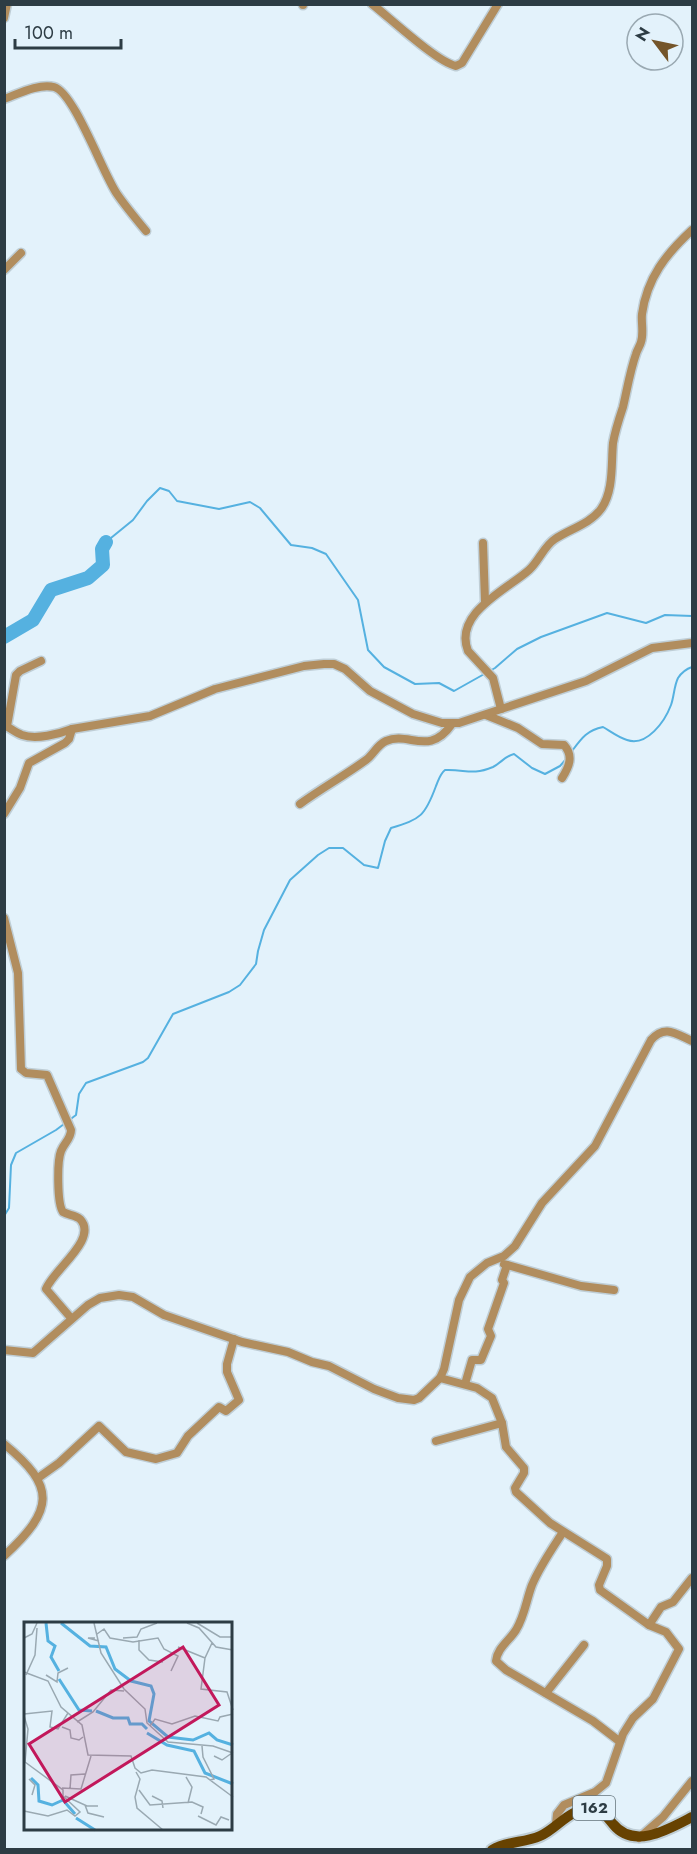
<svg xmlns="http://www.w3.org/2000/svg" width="697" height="1854" font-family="Jost,sans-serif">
<rect width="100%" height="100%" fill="#e3f2fb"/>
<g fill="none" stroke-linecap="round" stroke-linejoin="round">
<g stroke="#55b1e0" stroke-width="2">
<polyline points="106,542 133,520 147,501 160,488 169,491 177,501 219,509 250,502 260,508 291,545 312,548 326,554 358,600 368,650 384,667 415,684 439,683 454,691 495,668 517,649 541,637 607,613 646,623 665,615 692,616"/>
<path d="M572,751C581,739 587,730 603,727C610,731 619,738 627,740C647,747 665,721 671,705C674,697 674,686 678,678C682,672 686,669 692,667"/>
<path d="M4,1216L9,1208L11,1165L16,1153L56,1130L76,1115L79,1094L86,1083L143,1062L148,1058L173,1014L229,992L240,985L256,964L258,951L264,930L290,880L318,855L329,848H343L364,865L378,868L385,841L391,828C421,819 425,816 436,786C439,779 440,774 445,770C466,769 471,776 493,767C501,763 505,756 514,754L532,768L545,774L560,766L567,758"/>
</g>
<polyline stroke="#55b1e0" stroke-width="14" points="4,637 33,620 51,590 88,578 103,565 102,549 106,542"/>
<defs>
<g id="minor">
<path d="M372,4C391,19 437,62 456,66L462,63L498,4"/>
<polyline points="303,5 303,4"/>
<polyline points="4,18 7,4"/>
<path d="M4,99C18,94 39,83 54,87C74,92 103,174 117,194C126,207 136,219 146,231"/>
<polyline points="4,270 21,253"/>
<polyline points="483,543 485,601"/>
<path d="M501,709L493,678L468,651C453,613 508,589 529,570C539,561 544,546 555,539C570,529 590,524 601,509C614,491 611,464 613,443C615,431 619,419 623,407C627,390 630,371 636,354C637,350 640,346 641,342C644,333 641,323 642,314C647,278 666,254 692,230"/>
<path d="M486,715L518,728L542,744L564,745C574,756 569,767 562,778"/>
<path d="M4,725C10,728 16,733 22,735C36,740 59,734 72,729L150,716L215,689L304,666L324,664H334L345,669L370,691L413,714L442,723H459L586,681L652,648L692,643"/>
<polyline points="7,726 16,675 20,671 41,661"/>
<path d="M300,804C322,788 344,776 366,760C373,755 377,745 386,741C409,731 429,757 452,724"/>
<polyline points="4,814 20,788 29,763 65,743 69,739 72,729"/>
<path d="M4,918L18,973L21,1069L26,1073L47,1075L71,1130C71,1139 64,1143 61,1151C57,1161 57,1204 63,1212C68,1215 75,1215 80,1219C99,1239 53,1270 46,1289L71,1318"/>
<polyline points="504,1264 581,1286 614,1290"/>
<path d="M4,1350L33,1353L88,1305L100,1298L119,1295L133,1297L164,1315L242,1342L288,1352L312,1362L329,1366L374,1389L398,1398L414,1400L419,1398L440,1378L444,1369L459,1300L470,1277L487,1263L504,1256L515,1246L542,1203L595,1146L651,1040C665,1024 676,1034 692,1041"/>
<polyline points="440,1378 477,1388 492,1398 502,1423 506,1447 524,1468 524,1473 515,1488 516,1492 550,1523 607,1559 607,1566 599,1585 600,1590 649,1625 666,1632 679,1649 653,1699 633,1718 623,1734 606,1783 595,1792 564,1805 557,1814 556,1824"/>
<polyline points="465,1384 472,1360 481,1360 491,1336 488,1329 504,1283 502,1280 507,1265"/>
<polyline points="436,1441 502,1423"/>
<path d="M4,1444C57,1487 54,1510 4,1556"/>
<polyline points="38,1478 59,1463 99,1426 126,1452 156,1459 177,1453 188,1436 219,1407 226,1411 239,1400 227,1372 227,1364 234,1339"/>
<path d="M563,1532C552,1549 540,1566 532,1585C526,1601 525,1615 516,1630C509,1641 497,1648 496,1661L506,1670L593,1721L619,1741"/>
<polyline points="649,1625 661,1607 673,1602 692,1578"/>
<polyline points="546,1693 584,1645"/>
<polyline points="639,1838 663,1817 692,1781"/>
</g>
<path id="major" d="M492,1850C507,1841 524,1843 540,1836C557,1829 570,1807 592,1809C602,1809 607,1817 613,1824C634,1850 669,1829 692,1817"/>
</defs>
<use href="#minor" stroke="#bfced6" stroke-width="11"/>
<use href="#major" stroke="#bfced6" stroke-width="14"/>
<use href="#minor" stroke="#b18d5e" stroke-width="8"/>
<use href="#major" stroke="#674201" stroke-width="10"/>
</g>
<g text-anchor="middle" stroke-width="6" stroke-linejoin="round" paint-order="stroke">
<rect fill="#e3f2fb" stroke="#64737b" stroke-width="1.5" x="573" y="1796" width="42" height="24" rx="4.5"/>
<g font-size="15" font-weight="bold" fill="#2d3c44">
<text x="594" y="1813">162</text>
</g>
</g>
<g transform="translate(24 1622)">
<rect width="208" height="208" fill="#e3f2fb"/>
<path fill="none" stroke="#55b1e0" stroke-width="3" d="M22,1L24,19L31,24L27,35L35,49M37,1L66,24L82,25L91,47L107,59L119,62M35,57L55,88L68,89M119,62L127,64L130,72L125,99L144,115L169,118L185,111L193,118L209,123M72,89L89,96H104L106,102H118L123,107M123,111L143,123L170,129L181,151L209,162M7,156L14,163L15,179L28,183L39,178L51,192M52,196L71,208"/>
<path fill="none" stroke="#9aa9b2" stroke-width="1.5" d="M70,1L77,31L100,67L121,87L123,101L144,120L189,124L209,131M163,1L175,6L192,25L209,28M173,1L196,15H209M73,12L80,7L86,16L109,20L134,16L140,27L154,34L147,49M0,16L8,12L13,1M71,16H64L75,19M99,16L113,15L117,7L133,1M115,18V28L125,38L139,40M188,21L181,36L177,67L203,70L209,88M154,25L181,36M0,50L24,59L37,85L58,103L64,133L107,134L111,146L117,151L128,148L182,155L209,175M2,53L11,33L13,6M22,53L33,60L34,51L44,46M0,92L28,89L26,105L34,107L44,91M0,94L4,107L1,140L39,168V174L56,190L51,194L43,188L24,194L0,189M53,100L69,90L87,68L100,69M126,104L131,97L148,102L171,94L194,99L196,95L209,92M38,105L46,108L47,116L55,118L59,115M178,124L179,135L190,157L186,158M190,134L198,138L208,131M112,150L116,157L111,175L113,186L139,208M162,155L168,165L164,181M5,157L11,163L8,173M38,166L57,167L67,134M46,167L47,153L61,152M115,168L126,183L168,180L179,185L177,192M41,174L63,184H74M128,174L138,179L139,186M61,183L64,191L80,195M174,194L192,203L197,195L205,198"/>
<path fill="#c2185b" fill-opacity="0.15" stroke="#c2185b" stroke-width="3" d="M159,25L195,83L41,180L5,122Z"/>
<rect width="208" height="208" fill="none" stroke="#2d3c44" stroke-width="3"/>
</g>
<rect width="697" height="1854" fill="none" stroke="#2d3c44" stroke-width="12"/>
<g transform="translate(655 42) rotate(302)"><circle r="28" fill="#e3f2fb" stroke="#9aa9b2" stroke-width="1.5"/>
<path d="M0-4.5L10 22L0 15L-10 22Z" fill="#74552a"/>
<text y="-9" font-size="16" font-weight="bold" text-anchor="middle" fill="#2d3c44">N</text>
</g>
<path d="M15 39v9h106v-9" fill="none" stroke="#2d3c44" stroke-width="3"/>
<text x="24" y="39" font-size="18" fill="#2d3c44" stroke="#e3f2fb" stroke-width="4.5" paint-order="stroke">100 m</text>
</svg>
